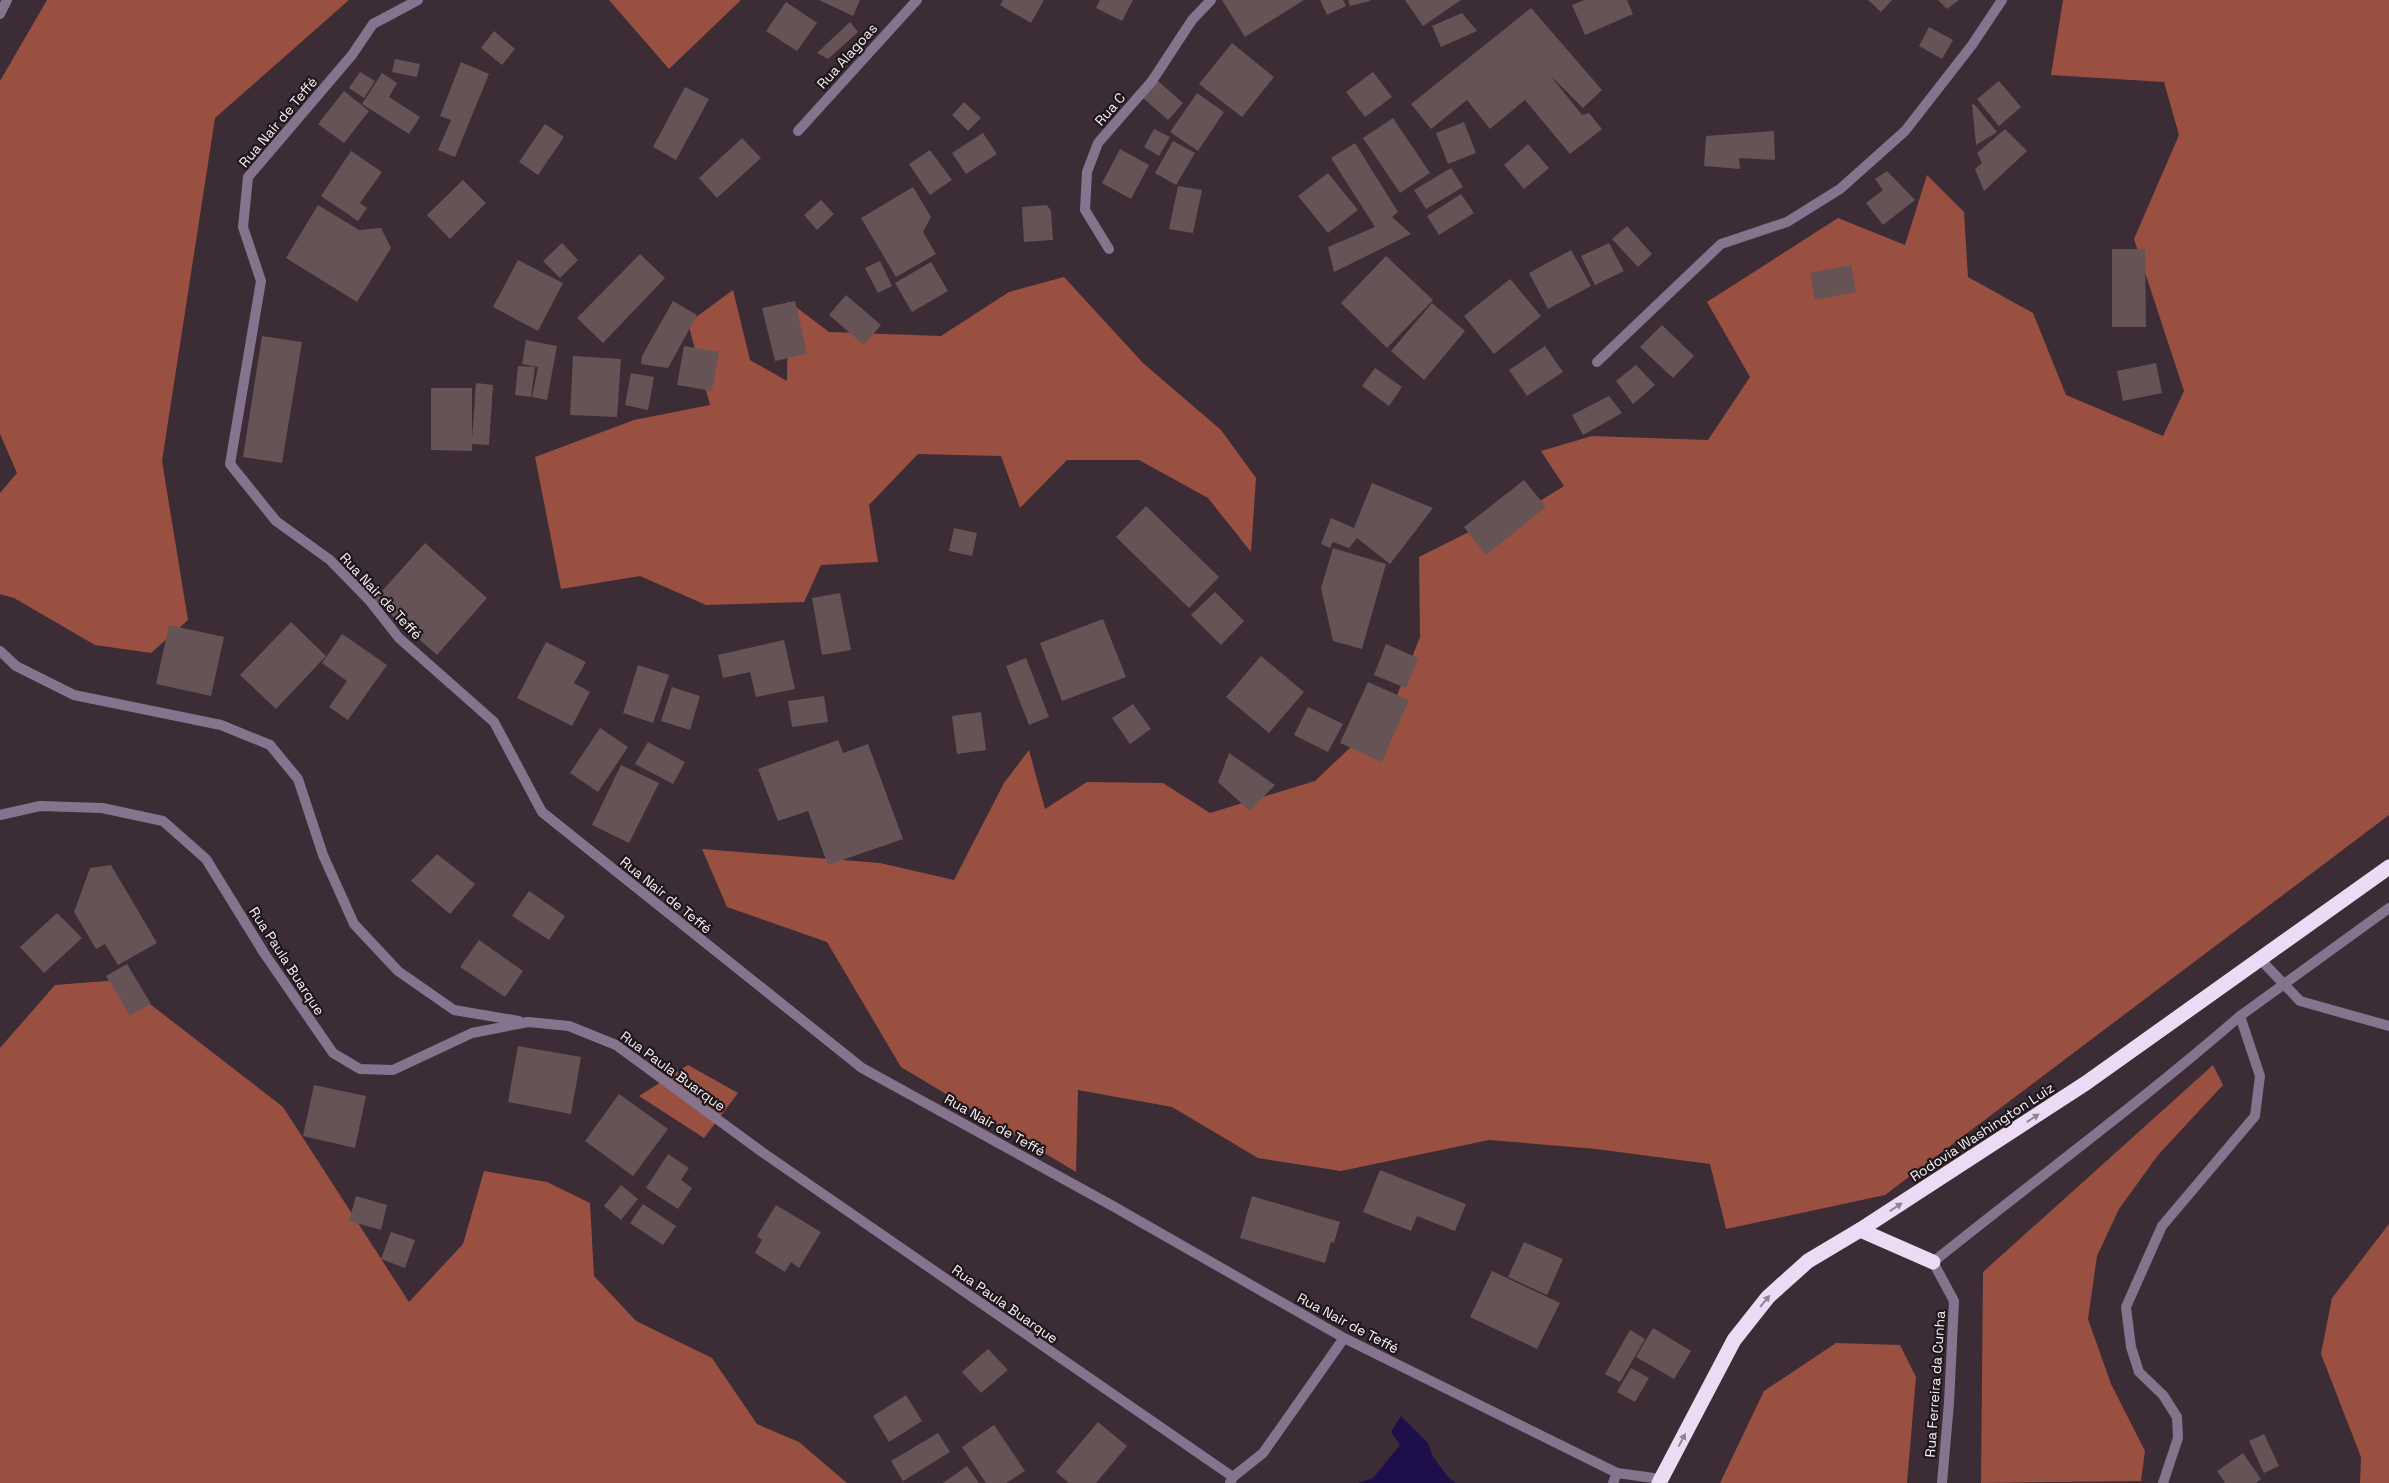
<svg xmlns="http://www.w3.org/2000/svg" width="2389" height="1483" font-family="'Space Grotesk',sans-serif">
<rect width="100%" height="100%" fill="#3b2c35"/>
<g fill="#995040">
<polygon points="47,0 349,0 215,118 162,461 188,620 151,653 95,645 14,598 0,594 0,493 17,473 0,434 0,81"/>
<polygon points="609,0 741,0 669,69"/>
<polygon points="2063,0 2389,0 2389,815 1885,1195 1726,1229 1710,1164 1596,1149 1489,1140 1341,1171 1258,1158 1172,1107 1078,1090 1076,1172 901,1067 827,942 727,907 702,849 880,863 954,880 1004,783 1029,750 1045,809 1087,782 1163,783 1210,813 1315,781 1392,708 1420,637 1419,557 1493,520 1535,504 1564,486 1541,451 1592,436 1708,440 1750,377 1707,302 1838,218 1905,245 1927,175 1964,212 1968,277 2033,313 2066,395 2163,436 2184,391 2134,239 2179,135 2164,82 2051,75"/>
<polygon points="1064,277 1143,363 1221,430 1256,478 1251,552 1208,498 1139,460 1067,460 1020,508 1001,456 918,454 869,505 878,562 821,565 804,602 706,605 640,576 561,589 535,457 634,420 710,405 688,323 733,290 750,360 787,381 788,301 829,332 941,336 1009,292"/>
<polygon points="119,980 283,1107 409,1302 463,1244 484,1171 547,1182 590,1203 594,1276 636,1321 712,1358 757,1424 799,1442 847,1483 0,1483 0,1048 55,985"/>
<polygon points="688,1065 738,1093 704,1138 639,1096"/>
<polygon points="2213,1065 2223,1085 2158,1155 2119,1209 2097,1256 2088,1319 2111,1384 2145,1451 2141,1481 1981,1483 1983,1272"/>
<polygon points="2389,1224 2389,1483 2360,1483 2361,1457 2321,1354 2332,1298"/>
<polygon points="1836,1343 1900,1345 1916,1377 1907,1483 1720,1483 1764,1391"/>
</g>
<polygon fill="#1e0e49" points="1401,1416 1428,1443 1432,1455 1447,1476 1456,1483 1358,1483 1373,1478 1400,1445 1391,1432"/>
<g fill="#665356">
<polygon points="819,0 860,0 853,16"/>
<polygon points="1003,0 1044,0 1031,23 1000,5"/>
<polygon points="1100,0 1133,0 1122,21 1096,8"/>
<polygon points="1222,0 1304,0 1245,37"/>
<polygon points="1320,0 1343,0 1346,6 1327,15"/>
<polygon points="1348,0 1370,0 1370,1 1350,6"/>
<polygon points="1405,0 1461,0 1423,26"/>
<polygon points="1584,0 1627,0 1633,14 1585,35 1572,5"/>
<polygon points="1868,0 1892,0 1881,12"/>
<polygon points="1938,0 1959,0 1947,9"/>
<polygon points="786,2 817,23 797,51 766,31"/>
<polygon points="1531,8 1602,90 1583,108 1550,75 1582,115 1589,113 1602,129 1570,154 1525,100 1490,129 1467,100 1431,129 1411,104"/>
<polygon points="1462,13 1477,31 1441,47 1432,26"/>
<polygon points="850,22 858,32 828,59 817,53"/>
<polygon points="1929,27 1953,40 1942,59 1919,46"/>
<polygon points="494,31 515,49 502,65 481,48"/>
<polygon points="1232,43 1274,77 1242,117 1199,84"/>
<polygon points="395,59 420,64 417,77 392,72"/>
<polygon points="461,62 489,74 455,157 438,150 451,120 440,116"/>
<polygon points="360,72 375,81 364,98 349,88"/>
<polygon points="1373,72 1392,97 1365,117 1346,92"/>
<polygon points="382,73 397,83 389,97 420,117 409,134 362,104"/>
<polygon points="1158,81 1183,103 1168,120 1143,98"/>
<polygon points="1999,81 2021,107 1999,126 1977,99"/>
<polygon points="685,87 709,99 676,160 653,147"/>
<polygon points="344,91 369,111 344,143 318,124"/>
<polygon points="1197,93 1224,112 1198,151 1170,132"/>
<polygon points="964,102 981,118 968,131 952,115"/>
<polygon points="1972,104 1975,105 1997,132 1976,145"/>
<polygon points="1393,118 1430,173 1400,193 1363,138"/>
<polygon points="1464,122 1476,153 1448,164 1436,133"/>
<polygon points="545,124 564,137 538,175 519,162"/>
<polygon points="1154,129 1170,137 1159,156 1144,147"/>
<polygon points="2005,129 2027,151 1984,191 1975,169 1982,163 1977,153"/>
<polygon points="1774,131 1775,160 1739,158 1740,169 1704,166 1706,136"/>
<polygon points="983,133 997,154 966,174 952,153"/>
<polygon points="742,138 761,158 717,198 699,178"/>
<polygon points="1173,141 1195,153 1176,185 1155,173"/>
<polygon points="1355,143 1398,212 1392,217 1411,234 1334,272 1328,247 1375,227 1331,158"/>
<polygon points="1528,144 1549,168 1524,189 1504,165"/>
<polygon points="1120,149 1149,165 1131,199 1102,183"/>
<polygon points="930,150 952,180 930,195 909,164"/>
<polygon points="351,151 382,172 360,203 367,208 358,221 321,196"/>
<polygon points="1451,168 1463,187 1426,209 1414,190"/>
<polygon points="1887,171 1915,200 1883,225 1866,203 1883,190 1875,179"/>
<polygon points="1328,173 1358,210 1328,233 1298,196"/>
<polygon points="463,180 486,203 450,239 427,215"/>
<polygon points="1178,186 1202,190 1193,233 1169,229"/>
<polygon points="913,187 931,217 923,232 936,254 896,277 861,218"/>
<polygon points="1461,194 1474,213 1439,235 1427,216"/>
<polygon points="821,200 834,214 817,230 804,215"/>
<polygon points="318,205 359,230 381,228 391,248 357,302 286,258"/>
<polygon points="1047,205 1051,211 1053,240 1024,242 1022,207"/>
<polygon points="1627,226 1652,254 1638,267 1612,239"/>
<polygon points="562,243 578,260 560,278 543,261"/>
<polygon points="1609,243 1624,271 1595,285 1581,256"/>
<polygon points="2112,249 2145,249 2146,327 2112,327"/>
<polygon points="1571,250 1591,286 1548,309 1529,273"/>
<polygon points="640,254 665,278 603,343 577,318"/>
<polygon points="1386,256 1433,300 1387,348 1341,303"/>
<polygon points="518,260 563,283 538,331 493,307"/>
<polygon points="880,261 892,286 878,293 865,268"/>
<polygon points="931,262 948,291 912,312 895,283"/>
<polygon points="1851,265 1856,292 1815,300 1810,273"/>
<polygon points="1510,279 1541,316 1494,354 1464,316"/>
<polygon points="846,295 881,325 864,345 829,315"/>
<polygon points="673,301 697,315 668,368 641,364 642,356"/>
<polygon points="795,301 807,354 775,361 762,308"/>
<polygon points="1432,303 1465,331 1424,380 1391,351"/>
<polygon points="1662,325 1694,356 1673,378 1640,347"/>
<polygon points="262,336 302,342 282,463 243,457"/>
<polygon points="526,340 557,346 547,400 532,397 538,367 522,364"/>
<polygon points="684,346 719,352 712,391 677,385"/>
<polygon points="1545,346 1563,372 1527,396 1509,370"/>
<polygon points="573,356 621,359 617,417 570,415"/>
<polygon points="2156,363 2162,393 2123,401 2117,371"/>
<polygon points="1636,365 1655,385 1633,404 1616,381"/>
<polygon points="518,366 535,367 531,397 515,395"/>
<polygon points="1375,368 1402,387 1389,406 1362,386"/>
<polygon points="631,373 654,377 648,410 625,405"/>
<polygon points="476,383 493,385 489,445 472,444 472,451 431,450 431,388 472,388 472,439"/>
<polygon points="1609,396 1622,413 1583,435 1572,415"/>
<polygon points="1524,480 1546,507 1486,555 1464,527"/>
<polygon points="1372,483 1433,508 1390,564 1357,538 1349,548 1333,542 1330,548 1321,544 1331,518 1354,528"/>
<polygon points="1146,506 1219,577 1189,608 1116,537"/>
<polygon points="954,528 977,533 972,556 949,551"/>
<polygon points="425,543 487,598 437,655 374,600"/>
<polygon points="1333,548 1386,564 1362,649 1333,641 1321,588"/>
<polygon points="1215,592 1244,621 1221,645 1191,615"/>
<polygon points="840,593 851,650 822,655 812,598"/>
<polygon points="1103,619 1126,677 1062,701 1040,643"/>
<polygon points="291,622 326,656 276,709 240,675"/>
<polygon points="169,625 224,637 211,696 156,684"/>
<polygon points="342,634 387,665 348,720 329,707 347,681 322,663"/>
<polygon points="784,640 795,689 756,697 750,672 723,678 718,655"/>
<polygon points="546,642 586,662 574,683 590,692 572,726 517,698"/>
<polygon points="1386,644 1418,658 1406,688 1374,675"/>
<polygon points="1261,656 1304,692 1269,733 1226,697"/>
<polygon points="1026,658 1049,717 1029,725 1006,666"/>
<polygon points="638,665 669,675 653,723 623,713"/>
<polygon points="1368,682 1409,700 1382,762 1340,743"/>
<polygon points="672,687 700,696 690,730 661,721"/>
<polygon points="824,696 828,722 792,727 788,701"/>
<polygon points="1133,704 1151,729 1130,744 1112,718"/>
<polygon points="1308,707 1343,724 1328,752 1294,735"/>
<polygon points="981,712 986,750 957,754 952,716"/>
<polygon points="600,728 628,747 598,792 570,773"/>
<polygon points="838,740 843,753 868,744 903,839 828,865 808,811 778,821 758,769"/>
<polygon points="648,742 685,762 673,784 635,764"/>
<polygon points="1229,753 1275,785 1250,811 1218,782"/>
<polygon points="621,765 659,783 629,843 592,825"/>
<polygon points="437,854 475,884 450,914 411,881"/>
<polygon points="111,865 157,943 118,965 105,944 96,949 74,912 90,868"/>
<polygon points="529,891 565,916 549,940 512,916"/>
<polygon points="57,913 82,938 44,973 20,947"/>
<polygon points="479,940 523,971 505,997 460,967"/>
<polygon points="127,964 151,1004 130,1016 106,976"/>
<polygon points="518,1046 581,1057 571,1114 508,1102"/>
<polygon points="314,1085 366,1096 355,1148 303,1136"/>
<polygon points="619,1094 668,1129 633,1176 585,1141"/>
<polygon points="668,1154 689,1168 681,1180 692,1188 678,1209 646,1188"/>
<polygon points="1380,1170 1466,1204 1455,1231 1417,1216 1411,1231 1363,1212"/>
<polygon points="621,1185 638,1199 621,1220 604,1206"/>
<polygon points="356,1196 387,1205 381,1230 349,1221"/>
<polygon points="1252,1196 1340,1222 1334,1243 1331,1242 1325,1263 1240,1238"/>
<polygon points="643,1204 676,1226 663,1245 630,1223"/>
<polygon points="776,1205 821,1232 799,1268 791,1262 785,1272 755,1253 762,1240 757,1236"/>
<polygon points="391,1232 415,1240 405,1268 381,1259"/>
<polygon points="1524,1242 1563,1259 1547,1295 1508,1277"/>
<polygon points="1492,1271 1560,1303 1537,1349 1470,1317"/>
<polygon points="1653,1328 1691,1351 1674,1379 1636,1357"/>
<polygon points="1630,1330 1645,1339 1620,1382 1605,1374"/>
<polygon points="988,1349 1008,1370 981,1393 962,1372"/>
<polygon points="1631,1368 1649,1378 1635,1402 1617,1392"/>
<polygon points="906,1395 922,1421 889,1442 873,1416"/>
<polygon points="1098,1422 1127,1446 1096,1483 1069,1483 1056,1472"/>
<polygon points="994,1425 1025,1471 1006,1483 986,1483 962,1447"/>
<polygon points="938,1433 950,1452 903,1481 891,1461"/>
<polygon points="2264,1434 2279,1466 2264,1473 2249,1441"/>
<polygon points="2243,1453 2261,1479 2256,1483 2225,1483 2217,1471"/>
<polygon points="967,1466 979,1483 943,1483"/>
</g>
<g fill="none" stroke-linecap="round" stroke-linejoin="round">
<polyline stroke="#86748f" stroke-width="10" points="2261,960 2300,1001 2389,1026"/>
<g stroke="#86748f" stroke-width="10">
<polyline points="418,0 373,24 352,55 248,177 243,227 261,281 230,464 276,521 330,560 369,600 399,638 494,722 542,812 862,1068 1111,1205 1344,1338 1617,1473 1661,1479"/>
<polyline points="0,14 7,0"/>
<polyline points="798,131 917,0"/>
<polyline points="1109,249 1085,210 1087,172 1098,143 1152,81 1192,20 1211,0"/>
<polyline points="1597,362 1721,244 1787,222 1840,189 1905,131 1972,45 2002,0"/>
<polyline points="0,651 16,666 74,695 221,725 270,745 298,779 323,855 354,924 398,971 454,1010 519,1021"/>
<polyline points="0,815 40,806 102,808 163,821 206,859 264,953 333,1053 360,1069 393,1070 472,1033 528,1022 569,1026 616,1045 762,1152 1233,1477 1230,1483"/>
<polyline points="1233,1477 1263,1453 1344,1338"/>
<polyline points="1613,1483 1617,1473"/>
<path d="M1942,1483L1949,1403L1954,1301L1933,1262C2035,1180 2141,1102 2240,1016"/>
<polyline points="2163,1483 2178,1438 2177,1417 2163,1395 2139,1372 2131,1347 2126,1307 2162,1226 2255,1116 2260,1076 2240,1016 2389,908"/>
</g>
<g stroke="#eddbf6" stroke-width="15">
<polyline points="1860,1230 1933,1262"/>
<polyline points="1659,1483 1734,1340 1768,1297 1808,1261 1860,1230 2086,1083 2389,867"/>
</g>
</g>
<defs><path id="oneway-solid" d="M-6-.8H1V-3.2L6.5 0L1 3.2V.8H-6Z" transform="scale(1.25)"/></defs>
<g fill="#908393">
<use href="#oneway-solid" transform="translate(2033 1118) rotate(-33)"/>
<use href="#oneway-solid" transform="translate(1896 1207) rotate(-33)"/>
<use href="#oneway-solid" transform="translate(1765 1301) rotate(-50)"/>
<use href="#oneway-solid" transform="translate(1682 1440) rotate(-62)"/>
</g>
<g text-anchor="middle" stroke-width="4.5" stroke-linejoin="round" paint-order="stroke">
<g font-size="14" fill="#faf0f6" stroke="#1e171b">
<text transform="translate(847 56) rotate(-48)" y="5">Rua Alagoas</text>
<text transform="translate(1110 109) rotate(-49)" y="5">Rua C</text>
<text transform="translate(278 122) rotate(-50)" y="5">Rua Nair de Teffé</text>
<text transform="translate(381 596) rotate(47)" y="5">Rua Nair de Teffé</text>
<text transform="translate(666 895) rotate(39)" y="5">Rua Nair de Teffé</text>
<text transform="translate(287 961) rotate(57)" y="5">Rua Paula Buarque</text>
<text transform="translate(673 1071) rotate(36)" y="5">Rua Paula Buarque</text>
<text transform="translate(995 1125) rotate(29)" y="5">Rua Nair de Teffé</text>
<text transform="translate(1982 1132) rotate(-33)" y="5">Rodovia Washington Luiz</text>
<text transform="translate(1005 1304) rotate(35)" y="5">Rua Paula Buarque</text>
<text transform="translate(1348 1323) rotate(28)" y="5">Rua Nair de Teffé</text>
<text transform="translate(1935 1384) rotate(-86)" y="5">Rua Ferreira da Cunha</text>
</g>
</g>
</svg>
